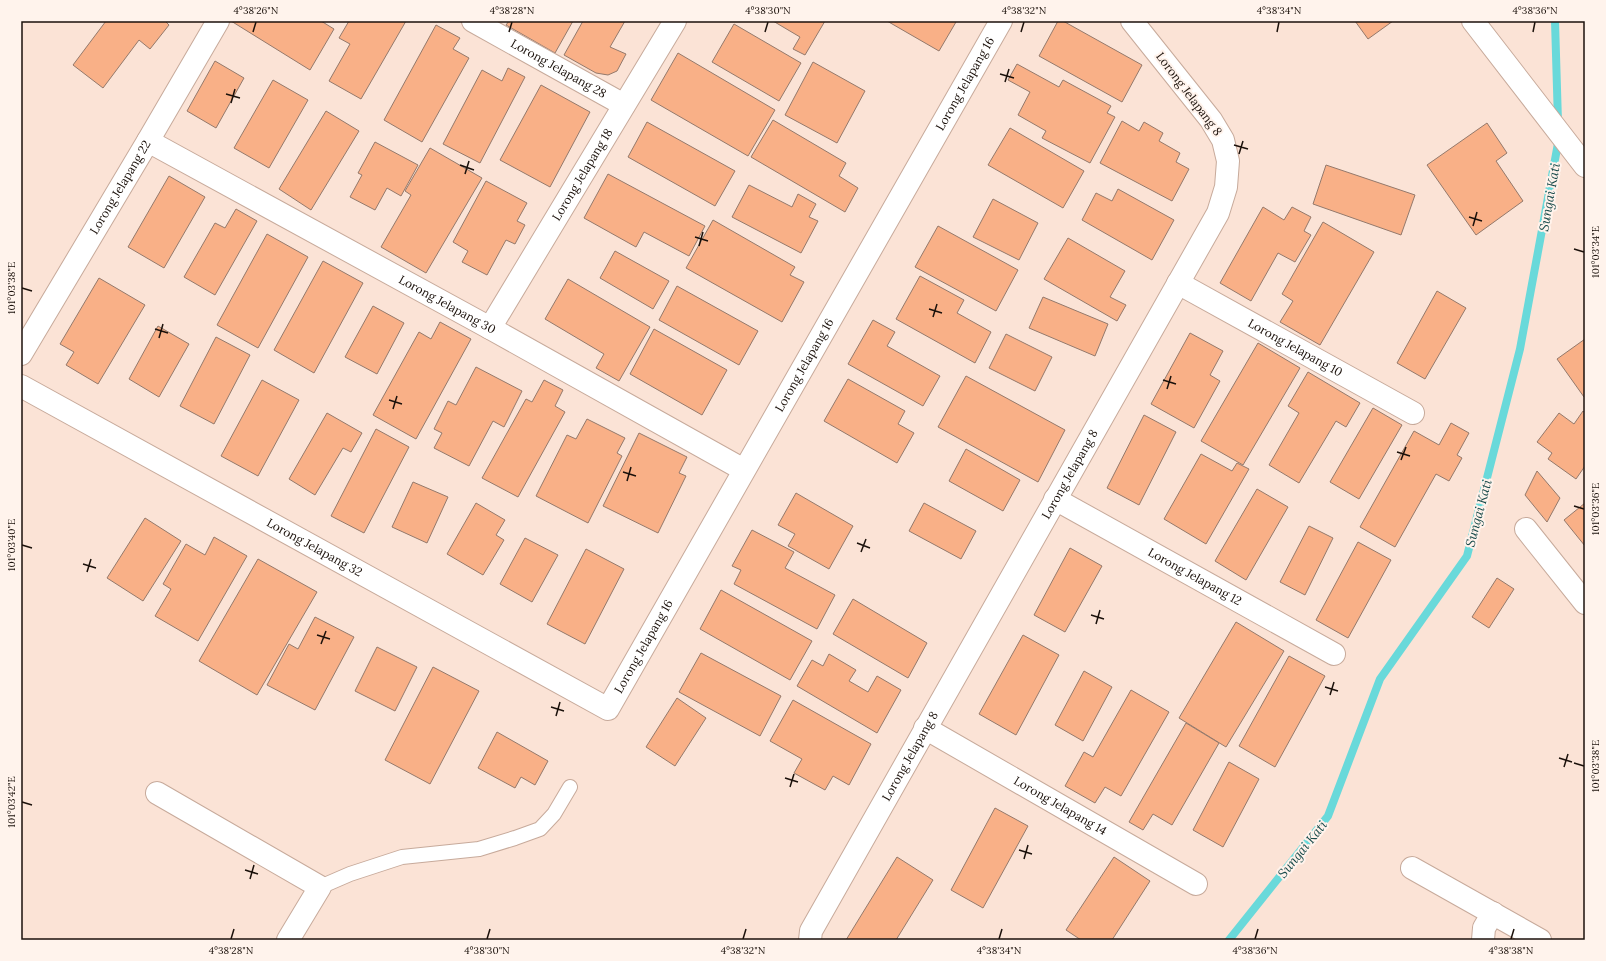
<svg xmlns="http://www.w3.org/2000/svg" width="1606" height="961" font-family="Lora,serif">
<rect width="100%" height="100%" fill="#fbe3d6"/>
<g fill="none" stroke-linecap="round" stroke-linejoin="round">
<g stroke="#69d9da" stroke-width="8">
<polyline points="1555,21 1558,122"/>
<polyline points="1229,940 1328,816 1380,679 1467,556 1520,349 1559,138"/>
</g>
</g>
<g fill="#f9b087" stroke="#94796b">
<polygon points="106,21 165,21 169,25 150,49 139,40 103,88 73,65"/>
<polygon points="231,21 321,21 334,29 310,70"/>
<polygon points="349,21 406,21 361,99 329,81 350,44 339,38"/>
<polygon points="509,21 573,21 555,53 506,25"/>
<polygon points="583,21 625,21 610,47 626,54 617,71 608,75 596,73 564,55"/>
<polygon points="773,21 825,21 805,55 793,49 800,37"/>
<polygon points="887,21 955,21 956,22 939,51"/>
<polygon points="1058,21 1063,21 1142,65 1122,102 1039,56"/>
<polygon points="1355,21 1393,21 1368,39"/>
<polygon points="734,24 801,63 779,101 712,62"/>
<polygon points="436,25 460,38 453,49 469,58 422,142 384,120"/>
<polygon points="678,53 775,110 748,156 651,100"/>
<polygon points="215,61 244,78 216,128 187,111"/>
<polygon points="813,62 865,91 837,143 785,115"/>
<polygon points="1017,64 1059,87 1063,80 1111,106 1107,113 1115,117 1090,163 1042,138 1046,131 1018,115 1030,92 1008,80"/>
<polygon points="508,68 525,77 480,163 443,144 482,70 502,81"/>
<polygon points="273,80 308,100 269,168 234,148"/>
<polygon points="541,85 590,112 550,187 500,160"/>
<polygon points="326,111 359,131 311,210 279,189"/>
<polygon points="773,120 846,163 839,176 858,188 845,212 751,157"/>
<polygon points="1122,121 1139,131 1144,122 1163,133 1159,141 1180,153 1176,162 1189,169 1172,201 1100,163"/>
<polygon points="647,122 735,171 715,206 628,157"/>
<polygon points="1487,123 1507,153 1496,161 1523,201 1476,235 1427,165"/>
<polygon points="1010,128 1084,171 1063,208 988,165"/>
<polygon points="375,142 418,165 401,196 387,188 375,210 350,197 362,175 358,173"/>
<polygon points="430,148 482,178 426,273 381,247 411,195 405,191"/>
<polygon points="1326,165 1415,195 1401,235 1313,204"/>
<polygon points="608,174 705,226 689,256 644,232 636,247 584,218"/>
<polygon points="169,176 205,197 164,268 128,247"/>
<polygon points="486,181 527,203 517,221 525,225 515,244 506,240 487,275 462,262 468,251 453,242"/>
<polygon points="749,185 792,207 798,194 816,204 809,217 818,221 801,253 732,217"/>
<polygon points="1118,189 1174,220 1152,260 1082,220 1096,193 1112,201"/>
<polygon points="993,199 1038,223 1019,260 973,237"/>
<polygon points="1263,207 1284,220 1292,207 1311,217 1304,231 1311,235 1295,262 1278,253 1251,301 1220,283"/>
<polygon points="236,209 257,221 215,295 184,277 215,223 225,228"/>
<polygon points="713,220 795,267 790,275 804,282 782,322 686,268"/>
<polygon points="1323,222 1374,252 1320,345 1280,322 1293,301 1282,294"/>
<polygon points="938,226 1018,270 996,311 915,267"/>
<polygon points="267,234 308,257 258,348 217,325"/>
<polygon points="1068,238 1125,271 1110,297 1126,305 1117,321 1044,279"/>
<polygon points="615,251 669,281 653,309 600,278"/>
<polygon points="323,261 363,283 314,373 274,350"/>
<polygon points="920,276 964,300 957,313 991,332 975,363 896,319"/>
<polygon points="99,278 145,305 98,384 66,365 74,352 60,344"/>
<polygon points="568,279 650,327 619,381 596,368 604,354 545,319"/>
<polygon points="677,286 758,331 739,365 659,320"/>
<polygon points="1437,291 1466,308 1425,379 1397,363"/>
<polygon points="1043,297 1108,324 1095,356 1029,328"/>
<polygon points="373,306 404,323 377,374 345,357"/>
<polygon points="873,320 895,332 887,346 940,376 923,406 848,364"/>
<polygon points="440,322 471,339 416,439 373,415 419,332 431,339"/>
<polygon points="158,326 189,344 159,397 129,379"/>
<polygon points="654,329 727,370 702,415 630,374"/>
<polygon points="1190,333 1223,351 1210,375 1220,381 1194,428 1151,404"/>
<polygon points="1006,334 1052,357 1035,391 989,368"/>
<polygon points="216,337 250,355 214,424 180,406"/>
<polygon points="1585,339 1585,396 1584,397 1557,359"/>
<polygon points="1258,343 1300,368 1243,465 1201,441"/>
<polygon points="476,367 522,391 504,427 493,421 469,466 434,448 442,433 434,429 448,401 456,405"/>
<polygon points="1308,372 1360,403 1346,427 1336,421 1299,483 1269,465 1299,413 1288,406"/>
<polygon points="966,376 1065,430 1038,482 938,427"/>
<polygon points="848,379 905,411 898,424 914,433 897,463 824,421"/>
<polygon points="262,380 299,400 258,476 221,456"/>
<polygon points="544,380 563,390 555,406 565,412 518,497 482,478 526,399 532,402"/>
<polygon points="1373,408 1402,425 1359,499 1330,482"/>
<polygon points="1583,411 1585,413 1585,466 1576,479 1548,459 1552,453 1537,442 1559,413 1574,424"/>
<polygon points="327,413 362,433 351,452 343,448 315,495 289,479"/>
<polygon points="1144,415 1176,432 1139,505 1107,488"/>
<polygon points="587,419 625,438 617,453 622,456 588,523 536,496 567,435 576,439"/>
<polygon points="1451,423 1469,433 1457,455 1462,458 1449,481 1436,474 1395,547 1360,527 1414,431 1439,445"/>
<polygon points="376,429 409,447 364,533 331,516"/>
<polygon points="639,433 687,457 679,473 686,476 658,533 603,506"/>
<polygon points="966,449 1020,480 1003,511 949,481"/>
<polygon points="1201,454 1232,471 1237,463 1249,469 1206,544 1164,519"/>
<polygon points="1537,471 1560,498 1547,522 1525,495"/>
<polygon points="413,482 448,497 427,543 392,527"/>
<polygon points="1257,489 1288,507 1246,580 1215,561"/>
<polygon points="796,493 853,526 829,569 788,546 795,534 778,525"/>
<polygon points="476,503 505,520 496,535 504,540 483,575 447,554"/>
<polygon points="924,503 976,531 961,559 909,531"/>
<polygon points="1585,503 1585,546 1564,520"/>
<polygon points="145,518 181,541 143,601 107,578"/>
<polygon points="1309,526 1333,538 1305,595 1280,582"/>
<polygon points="752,530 794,552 785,568 835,595 817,629 734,584 741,570 732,566"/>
<polygon points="214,537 247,556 198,641 155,616 171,589 163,584 186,544 205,555"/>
<polygon points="525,538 558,555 532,602 500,584"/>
<polygon points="1358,542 1391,560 1348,638 1316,620"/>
<polygon points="1070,548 1102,566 1065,632 1034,615"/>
<polygon points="586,549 624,569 585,644 547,624"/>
<polygon points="258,559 317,592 257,695 199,661"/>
<polygon points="1497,578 1514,589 1489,628 1472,617"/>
<polygon points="721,590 812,641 790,680 700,629"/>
<polygon points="853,599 927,643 908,678 833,634"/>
<polygon points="315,617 354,637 315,710 267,685 289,644 298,649"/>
<polygon points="1236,622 1284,651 1226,747 1179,718"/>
<polygon points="1023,635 1059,655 1016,735 979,714"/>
<polygon points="377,647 417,667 395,711 355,691"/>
<polygon points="701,653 781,696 760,736 679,692"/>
<polygon points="829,654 856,670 849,681 868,692 877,676 901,690 877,733 797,686 812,660 823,666"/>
<polygon points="1289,656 1325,676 1275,767 1239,746"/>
<polygon points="433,667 479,691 430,784 385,760"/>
<polygon points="1084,671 1112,687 1083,741 1055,725"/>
<polygon points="1131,690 1169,712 1121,796 1105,787 1095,803 1065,786 1084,752 1093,757"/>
<polygon points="677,698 706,718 675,766 646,747"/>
<polygon points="793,700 871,744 849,785 833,776 825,790 794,773 802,759 770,741"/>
<polygon points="1186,723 1219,743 1172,825 1153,814 1143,830 1129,822"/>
<polygon points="497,732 548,761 535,785 521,777 515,788 478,768"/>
<polygon points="1229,762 1259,779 1223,847 1193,830"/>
<polygon points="995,808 1028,826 983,908 951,890"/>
<polygon points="897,857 933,880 896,940 846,940"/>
<polygon points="1114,857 1150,881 1112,940 1081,940 1066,930"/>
</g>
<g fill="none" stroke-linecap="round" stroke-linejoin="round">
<defs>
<polyline id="lane" points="320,887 350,874 402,857 479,849 515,838 540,829 554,814 570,787"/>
<g id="street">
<path id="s1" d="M473,21L624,105"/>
<polyline points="1473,21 1585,166"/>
<path id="s2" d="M148,141L490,328L744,470"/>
<path id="s3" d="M1178,283L1413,413"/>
<path id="s4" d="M490,328L675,21"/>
<path id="s5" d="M21,354L148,141L218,21"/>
<path id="s6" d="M21,386L608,709L1001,21"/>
<path id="s7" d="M1055,499L1334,654"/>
<polyline points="1526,529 1585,603"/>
<path id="s8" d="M925,728L1196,884"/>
<polyline points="157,793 320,887 288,940"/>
<polyline points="1412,868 1540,940"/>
<path id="s9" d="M810,940L811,931L1218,213L1226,187L1228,161L1223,140L1211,120L1132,21"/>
<polyline points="1483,940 1484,928 1493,913"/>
</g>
</defs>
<use href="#lane" stroke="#c7aa9b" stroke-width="16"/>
<use href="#street" stroke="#c7aa9b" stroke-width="24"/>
<use href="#lane" stroke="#fff" stroke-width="14"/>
<use href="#street" stroke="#fff" stroke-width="22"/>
</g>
<path fill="none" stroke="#1b110b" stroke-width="1.5" d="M253,32L256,22M509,32L512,22M765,32L768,22M1021,32L1024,22M1277,32L1279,22M1533,32L1535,22M1000,74L1014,78M1005,82L1009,69M226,94L240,98M231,103L235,89M1234,145L1248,149M1239,154L1243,141M460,165L474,170M465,174L469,161M1469,217L1482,221M1473,226L1477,212M695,237L708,241M699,246L703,232M1574,249L1584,252M22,288L32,291M929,309L942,313M933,317L937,304M155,329L168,333M159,338L163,324M1163,380L1176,384M1167,389L1171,376M389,400L402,404M393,409L397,396M1397,452L1410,456M1401,460L1406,447M623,472L636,476M627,481L631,467M1574,506L1584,509M857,543L870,548M22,545L32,548M861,552L866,539M83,564L96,568M87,572L91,559M1091,615L1104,619M1096,624L1100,610M317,635L330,639M321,644L326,631M1325,687L1338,691M1330,695L1334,682M551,707L564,711M556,716L560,702M1559,758L1572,762M1574,763L1584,766M1564,767L1568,754M785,778L798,782M790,787L794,774M22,802L32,805M1019,850L1032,854M1024,859L1028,845M245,870L258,874M250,879L254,865M231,939L234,929M487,939L490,929M743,939L746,929M999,939L1002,929M1255,939L1258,929M1511,939L1514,929"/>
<g text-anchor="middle" stroke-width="4" stroke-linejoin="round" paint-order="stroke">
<g font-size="12" fill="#1b110b" stroke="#fff3ec">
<text dy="4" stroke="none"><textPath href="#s1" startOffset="98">Lorong Jelapang 28</textPath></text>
<text dy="4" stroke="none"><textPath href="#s6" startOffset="1390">Lorong Jelapang 16</textPath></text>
<text transform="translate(1189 94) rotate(53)" y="4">Lorong Jelapang 8</text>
<text dy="4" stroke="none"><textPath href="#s4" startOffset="179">Lorong Jelapang 18</textPath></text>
<text dy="4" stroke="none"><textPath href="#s5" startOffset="194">Lorong Jelapang 22</textPath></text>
<text dy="4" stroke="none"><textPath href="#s2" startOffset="341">Lorong Jelapang 30</textPath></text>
<text dy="4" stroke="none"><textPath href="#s3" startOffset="134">Lorong Jelapang 10</textPath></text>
<text dy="4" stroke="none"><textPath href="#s6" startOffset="1066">Lorong Jelapang 16</textPath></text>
<text dy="4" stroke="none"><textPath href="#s9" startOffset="534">Lorong Jelapang 8</textPath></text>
<text dy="4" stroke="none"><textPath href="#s6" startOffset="335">Lorong Jelapang 32</textPath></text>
<text dy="4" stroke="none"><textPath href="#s7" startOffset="160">Lorong Jelapang 12</textPath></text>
<text dy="4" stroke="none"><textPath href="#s6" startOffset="742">Lorong Jelapang 16</textPath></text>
<text dy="4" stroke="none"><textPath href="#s9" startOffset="210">Lorong Jelapang 8</textPath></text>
<text dy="4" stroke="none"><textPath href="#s8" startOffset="156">Lorong Jelapang 14</textPath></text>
</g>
<g font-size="13" font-style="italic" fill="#184b4b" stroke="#fff3ec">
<text transform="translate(1549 197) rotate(-80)" y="5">Sungai Kati</text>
<text transform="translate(1478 513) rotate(-75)" y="5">Sungai Kati</text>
<text transform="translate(1302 849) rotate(-51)" y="5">Sungai Kati</text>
</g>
</g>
<rect width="1606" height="961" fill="none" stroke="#fff3ec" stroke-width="44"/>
<rect x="22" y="22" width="1562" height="917" fill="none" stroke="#1b110b" stroke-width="1.5"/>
<g font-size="10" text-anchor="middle" fill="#1b110b">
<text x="256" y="14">4°38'26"N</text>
<text x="512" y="14">4°38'28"N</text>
<text x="768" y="14">4°38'30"N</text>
<text x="1024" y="14">4°38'32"N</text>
<text x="1279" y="14">4°38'34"N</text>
<text x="1535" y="14">4°38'36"N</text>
<text transform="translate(1595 252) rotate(-90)" y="4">101°03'34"E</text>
<text transform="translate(11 288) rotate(-90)" y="4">101°03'38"E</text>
<text transform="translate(1595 509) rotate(-90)" y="4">101°03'36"E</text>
<text transform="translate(11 545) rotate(-90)" y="4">101°03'40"E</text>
<text transform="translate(1595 766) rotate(-90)" y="4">101°03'38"E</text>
<text transform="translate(11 802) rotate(-90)" y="4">101°03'42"E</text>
<text x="231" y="954">4°38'28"N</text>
<text x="487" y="954">4°38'30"N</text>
<text x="743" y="954">4°38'32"N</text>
<text x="999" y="954">4°38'34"N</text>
<text x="1255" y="954">4°38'36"N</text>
<text x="1511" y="954">4°38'38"N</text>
</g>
</svg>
